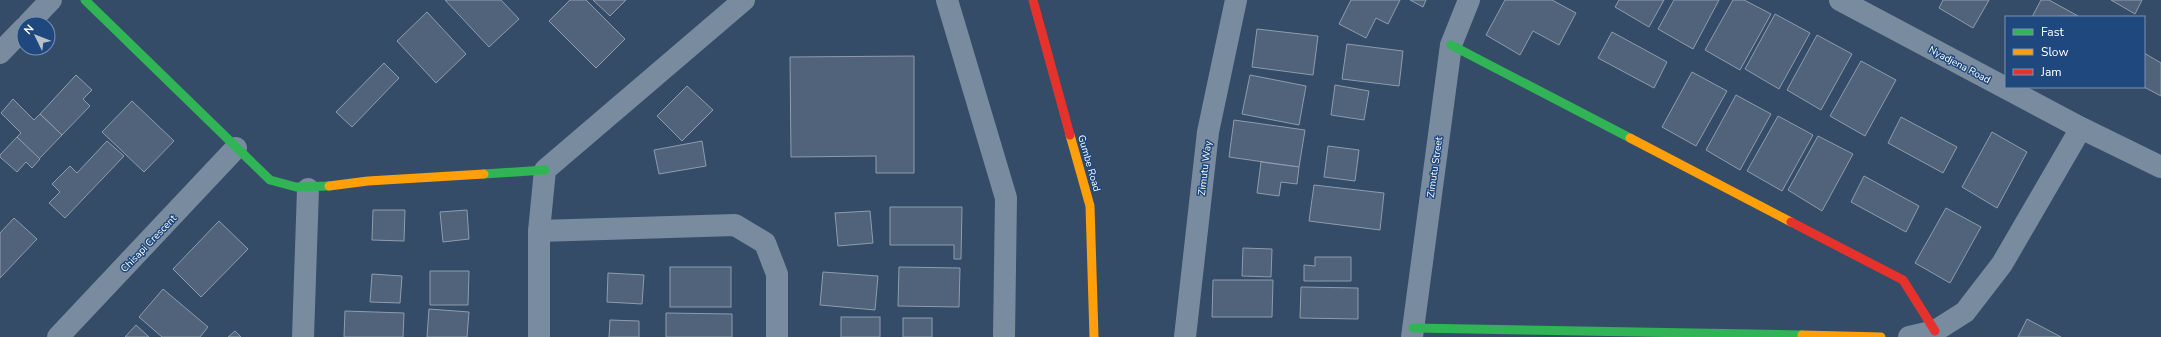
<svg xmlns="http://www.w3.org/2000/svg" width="2161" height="337" font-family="'Nunito Sans',sans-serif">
<rect width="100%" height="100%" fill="#354c68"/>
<g fill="#50637a" stroke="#8e9cad">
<polygon points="445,0 501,0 519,19 489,47"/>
<polygon points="570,0 586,0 625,39 596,68 549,21"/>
<polygon points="593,0 626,0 610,16"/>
<polygon points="1351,0 1400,0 1388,24 1376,18 1366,38 1339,24"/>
<polygon points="1410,0 1426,0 1423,7"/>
<polygon points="1505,0 1552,0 1576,13 1559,45 1533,31 1520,55 1486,35"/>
<polygon points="1619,0 1664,0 1649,27 1615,7"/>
<polygon points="1674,0 1719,0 1693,49 1658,29"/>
<polygon points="1733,0 1744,0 1771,14 1740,70 1705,50"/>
<polygon points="1943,0 1989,0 1973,28 1939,8"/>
<polygon points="2041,0 2049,0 2078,16 2032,17"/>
<polygon points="2111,0 2142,0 2135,14"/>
<polygon points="427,12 466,54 436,83 397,41"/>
<polygon points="1775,14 1810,33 1779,89 1745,69"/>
<polygon points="1257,29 1318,36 1313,75 1252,67"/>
<polygon points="1612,32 1667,62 1654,88 1598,58"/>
<polygon points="1817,35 1852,54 1821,110 1787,90"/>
<polygon points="1347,44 1403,51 1399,86 1342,79"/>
<polygon points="2144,53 2161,63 2161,96 2144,87"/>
<polygon points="914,56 914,173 876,173 876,156 791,157 790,57"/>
<polygon points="1861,61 1896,80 1865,136 1830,116"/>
<polygon points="384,63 399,78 352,127 336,112"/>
<polygon points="1692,72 1727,91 1696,146 1662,127"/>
<polygon points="76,75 92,90 83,99 90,106 62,135 40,114"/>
<polygon points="1250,75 1306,86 1299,125 1242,114"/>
<polygon points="1335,85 1369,91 1364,120 1331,115"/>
<polygon points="687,86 713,110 682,141 657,116"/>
<polygon points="1736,95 1771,114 1740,170 1706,150"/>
<polygon points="13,99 34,120 40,114 62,135 39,159 17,137 21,133 1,113"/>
<polygon points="132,101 174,141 144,172 102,132"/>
<polygon points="1778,116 1813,135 1782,191 1747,171"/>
<polygon points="1901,117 1957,147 1943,173 1888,143"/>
<polygon points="1234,120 1305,130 1299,167 1229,157"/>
<polygon points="1992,132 2027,152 1997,208 1962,187"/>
<polygon points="1818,136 1853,154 1822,211 1788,190"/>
<polygon points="17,137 40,159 32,168 26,162 17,172 0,157 0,155"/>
<polygon points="107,141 124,156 65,218 49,203 60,192 52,184 70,166 77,173"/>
<polygon points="702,141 706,166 659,174 654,150"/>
<polygon points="1328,146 1359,150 1355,181 1324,177"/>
<polygon points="1261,162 1299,167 1297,184 1281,182 1279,196 1257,193"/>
<polygon points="1864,176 1919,206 1906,232 1851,202"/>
<polygon points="1314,185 1384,193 1380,230 1309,221"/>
<polygon points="890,207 962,207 961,259 954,259 954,245 890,245"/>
<polygon points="1946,208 1981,227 1950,283 1915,263"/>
<polygon points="373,210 405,210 404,241 372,240"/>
<polygon points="467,210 469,239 443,242 440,212"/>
<polygon points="870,211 873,243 838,246 835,213"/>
<polygon points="14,218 37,239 0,278 0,233"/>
<polygon points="219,221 248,249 201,297 173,269"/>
<polygon points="1243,248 1272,249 1271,277 1242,276"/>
<polygon points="1315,257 1351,257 1351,281 1304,281 1304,265 1315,266"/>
<rect x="670" y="267" width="61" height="40"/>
<polygon points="899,267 960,268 959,307 898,306"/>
<polygon points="430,271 469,271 468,305 430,305"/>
<polygon points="823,272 878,276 875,310 820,305"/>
<polygon points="608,273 644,275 642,304 607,302"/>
<polygon points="372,274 402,276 400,303 370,302"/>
<polygon points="1213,280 1273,280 1272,317 1212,317"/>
<polygon points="1301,287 1358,288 1358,319 1300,318"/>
<polygon points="163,289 208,327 200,337 162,337 139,317"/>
<polygon points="429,309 469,312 467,337 427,337"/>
<polygon points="345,311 404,313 403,337 344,337"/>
<polygon points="666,313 732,314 732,337 666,337"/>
<rect x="841" y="317" width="39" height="20"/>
<rect x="903" y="318" width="29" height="19"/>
<polygon points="2027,319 2061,337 2018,337"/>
<polygon points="610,320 639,321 639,337 609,337"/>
<polygon points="136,325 149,337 125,337"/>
<polygon points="235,331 241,337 228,337"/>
</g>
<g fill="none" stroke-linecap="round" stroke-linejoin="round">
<g stroke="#798b9f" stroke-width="22">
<polyline points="947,0 1006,198 1004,337"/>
<polyline points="1840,0 2081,128 2161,167"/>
<polyline points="28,24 51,0"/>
<polyline points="0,53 24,28"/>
<polyline points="539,231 735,225 765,243 777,274 777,337"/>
<polyline points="58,337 236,148"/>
<polyline points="303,337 308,189"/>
<polyline points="539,337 539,231 545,170 744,0"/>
<polyline points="1185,337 1208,132 1236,0"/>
<polyline points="1412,337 1451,45 1469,0"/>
<polyline points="1909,337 1935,331 1965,312 2002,264 2081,128"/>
</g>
<g stroke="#30b455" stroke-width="9">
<polyline points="85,0 270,180 296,187 329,186"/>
<polyline points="1451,45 1630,138"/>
<polyline points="484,174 545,170"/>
<polyline points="1413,328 1802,335"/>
</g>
<g stroke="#ff9f0a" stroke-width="9">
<polyline points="1070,135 1090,206 1094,337"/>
<polyline points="1630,138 1791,222"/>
<polyline points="329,186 368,181 484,174"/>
<polyline points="1802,335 1881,337"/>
</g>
<g stroke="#e5322d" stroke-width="9">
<polyline points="1033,0 1070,135"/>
<polyline points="1791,222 1903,280 1935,331"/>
</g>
</g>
<g text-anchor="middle" stroke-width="3" stroke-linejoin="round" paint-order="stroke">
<g font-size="10" fill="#fff" stroke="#1f497e">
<text transform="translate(1960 64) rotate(28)" y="4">Nyadjena Road</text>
<text transform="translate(1090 163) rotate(74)" y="4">Gumbe Road</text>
<text transform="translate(1434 167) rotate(-82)" y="4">Zimutu Street</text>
<text transform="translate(1204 168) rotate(-83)" y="4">Zimutu Way</text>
<text transform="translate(148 243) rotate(-46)" y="4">Chisapi Crescent</text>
</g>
</g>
<rect x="2005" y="16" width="140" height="72" fill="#1f497e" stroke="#7992b2"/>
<rect x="2013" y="29" width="20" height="6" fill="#30b455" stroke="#7992b2"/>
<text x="2041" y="36" font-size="12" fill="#ffffff">Fast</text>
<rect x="2013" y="49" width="20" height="6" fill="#ff9f0a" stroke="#7992b2"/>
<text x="2041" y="56" font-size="12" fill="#ffffff">Slow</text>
<rect x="2013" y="69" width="20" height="6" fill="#e5322d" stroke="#7992b2"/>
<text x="2041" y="76" font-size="12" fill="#ffffff">Jam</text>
<g transform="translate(36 36) rotate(313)"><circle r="19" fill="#1f497e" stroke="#7992b2"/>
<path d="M0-3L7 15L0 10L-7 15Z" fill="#b8c0ca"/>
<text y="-6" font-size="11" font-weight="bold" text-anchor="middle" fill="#ffffff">N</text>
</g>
</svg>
